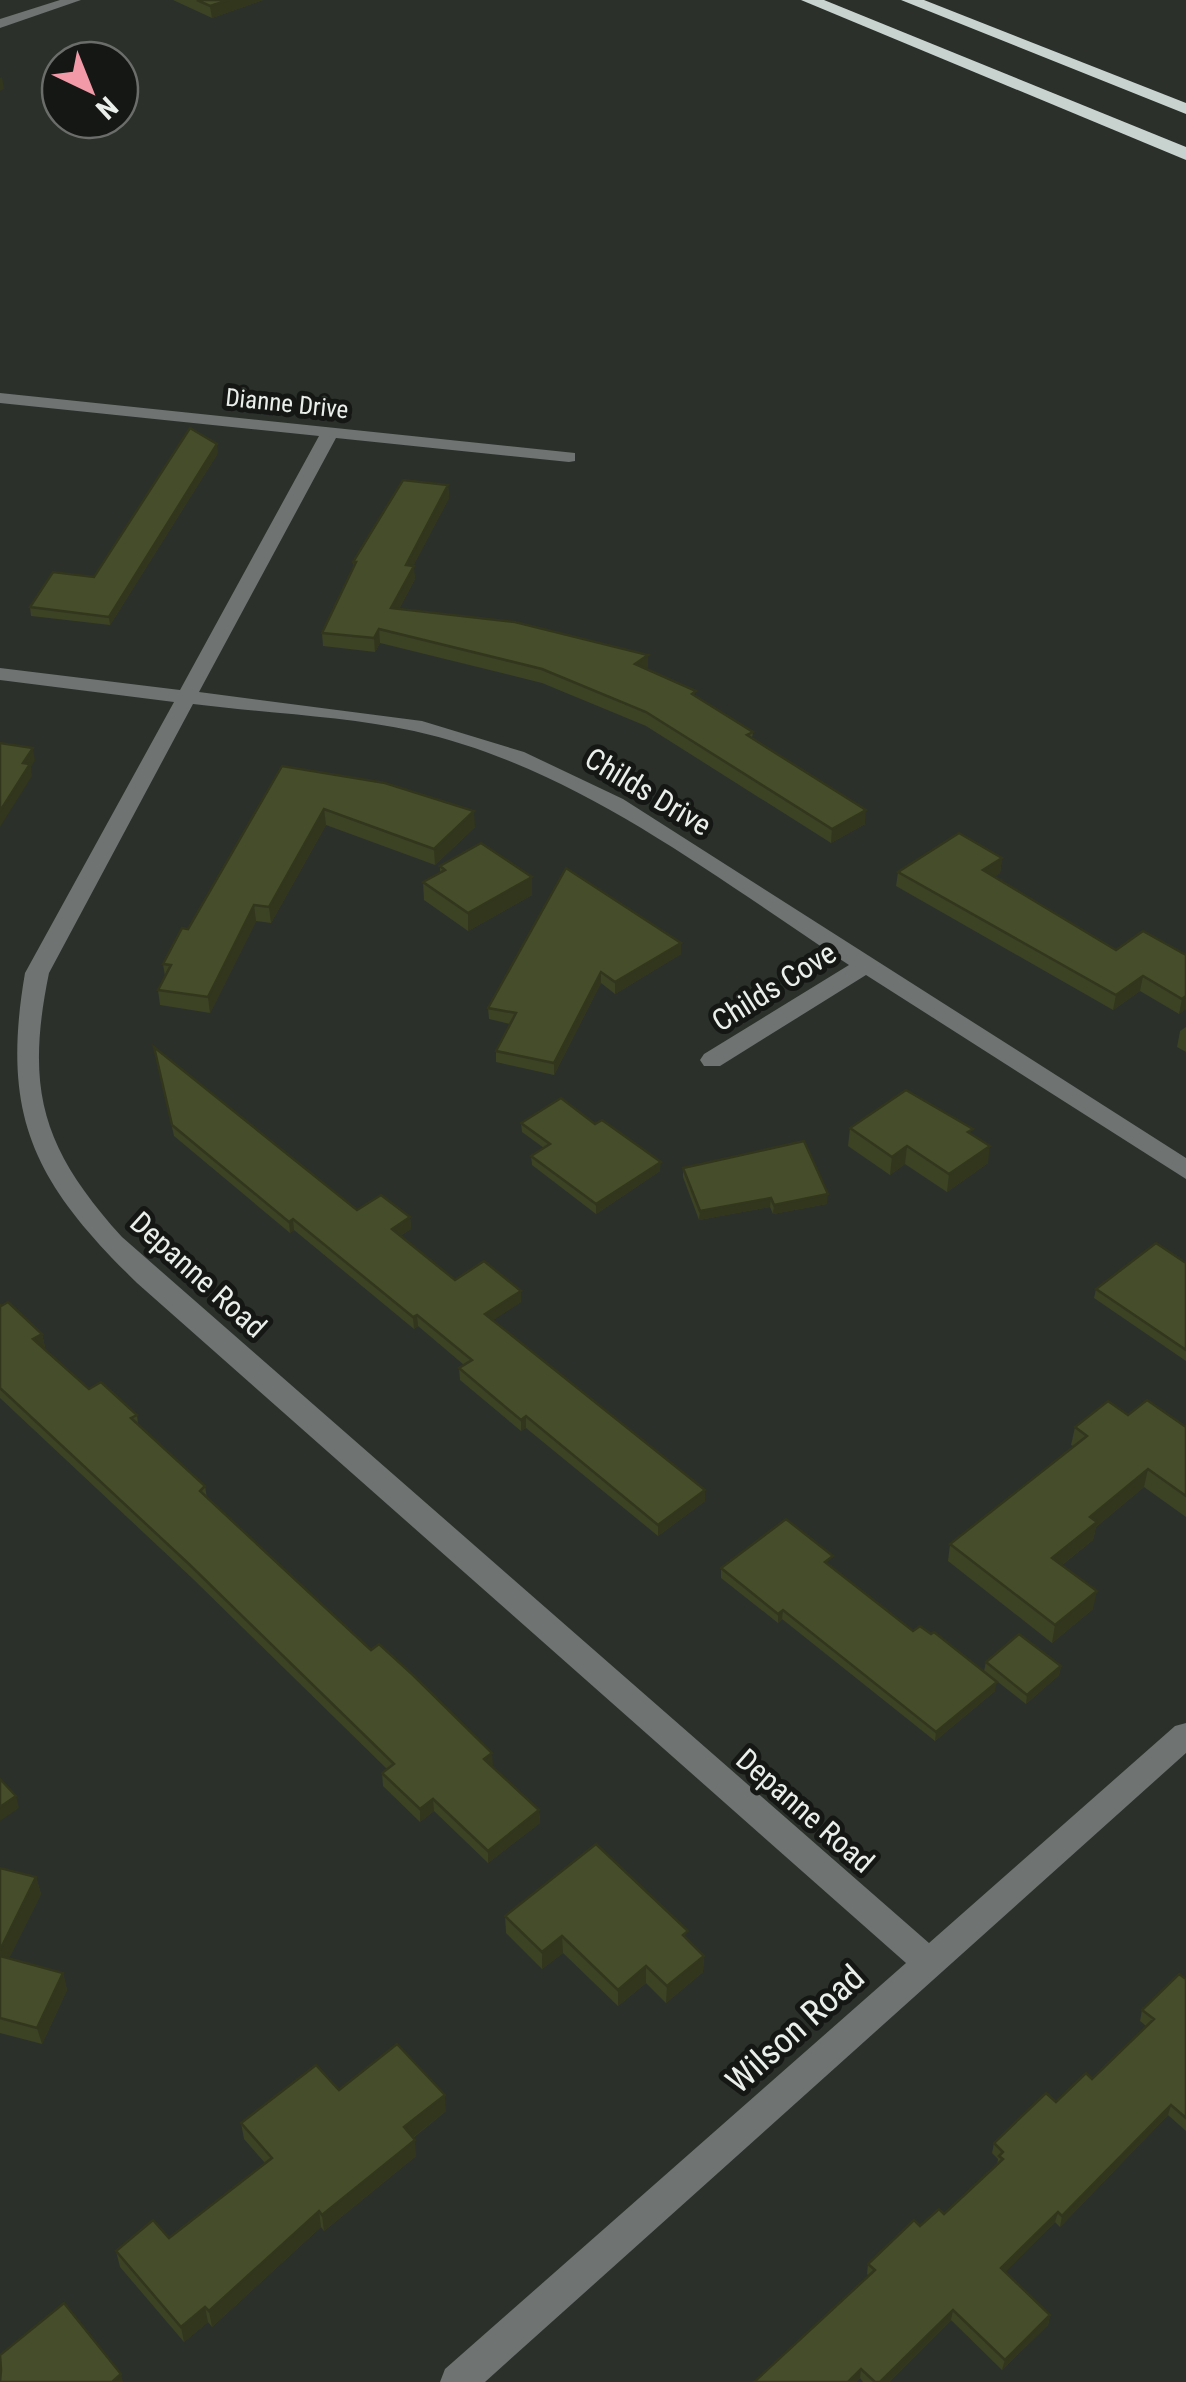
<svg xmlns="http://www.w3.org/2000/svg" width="1186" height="2382" font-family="'Roboto Condensed',sans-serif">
<rect width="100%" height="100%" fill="#2b302b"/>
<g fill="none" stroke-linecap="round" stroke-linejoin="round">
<g fill="#6f7371" fill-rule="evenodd">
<polygon points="60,0 81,0 0,28 0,19"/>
<path d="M0,393L575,453V461L569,462L336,438L199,692L422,721L524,752L623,799L1186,1158V1179L866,975L720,1066H704L700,1060L704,1054L849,965C713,876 576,767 414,731C344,716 265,713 193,704L49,973C25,1090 42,1148 122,1237L929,1943L1175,1726L1186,1723V1753L485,2382H440L445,2369L906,1963L137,1283C35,1183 0,1118 25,973L174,702L0,680V668L180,690L319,436L0,403Z"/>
</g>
<g fill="#c8d2cf" fill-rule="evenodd">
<polygon points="801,0 824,0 1186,147 1186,160"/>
<polygon points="901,0 924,0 1186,103 1186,114"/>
</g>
</g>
<g fill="#3c4224">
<polygon points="173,0 263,0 212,18"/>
<polygon points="218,453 110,625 31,616 30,607 94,577"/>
<polygon points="448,485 449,498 413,566 415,579 399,609 648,669 753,732 752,738 865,824 831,843 646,726 542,683 380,643 375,652 323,646 322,633 354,568 353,562"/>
<polygon points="282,766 475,827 435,865 326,825 271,923 256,921 210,1013 160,1005 158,990 165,976 163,964 188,929"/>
<polygon points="1002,858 1000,873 994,877 1116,950 1186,955 1186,1009 1179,1014 1140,991 1113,1010 896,886 898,872"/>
<polygon points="440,866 532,877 532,895 468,931 424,900 423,882 440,873"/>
<polygon points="566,868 681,954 615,994 601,983 554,1075 496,1062 496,1051 510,1024 489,1019 488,1008"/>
<polygon points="1186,1027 1186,1052 1177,1047 1180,1031"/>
<polygon points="154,1047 357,1210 410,1217 411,1229 400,1236 455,1280 521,1302 493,1320 705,1490 705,1501 658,1536 526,1428 521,1431 460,1380 459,1368 464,1365 418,1326 414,1329 294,1230 290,1233 174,1136"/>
<polygon points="521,1123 660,1171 596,1214 532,1165 531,1156 544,1148 522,1132"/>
<polygon points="850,1128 972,1134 988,1163 947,1192 905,1164 890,1175 848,1146"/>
<polygon points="683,1168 827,1204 773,1214 770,1207 699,1220 683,1177"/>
<polygon points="1186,1263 1186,1361 1094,1298 1096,1289"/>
<polygon points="0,1305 42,1334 45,1347 43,1348 89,1389 137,1415 138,1424 205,1486 207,1498 539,1810 540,1823 488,1863 434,1811 420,1822 383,1786 382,1773 387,1769 192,1578 0,1398"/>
<polygon points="1128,1415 1186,1427 1186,1517 1144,1487 1096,1527 1093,1540 1062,1565 1093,1609 1052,1643 948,1561 950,1544 1073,1446 1071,1445 1075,1427"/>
<polygon points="832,1565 831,1566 913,1631 995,1691 935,1741 782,1619 778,1623 721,1578 721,1568"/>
<polygon points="986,1662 1061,1666 1059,1675 1026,1704 984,1671"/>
<polygon points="0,1868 36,1877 41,1894 9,1958 63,1973 67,1990 42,2044 0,2033"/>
<polygon points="505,1916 687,1939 704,1956 703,1972 666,2003 646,1983 618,2006 563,1953 542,1969 506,1933"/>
<polygon points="1186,1979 1186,2131 1168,2115 1060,2227 1055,2222 1005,2272 1050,2315 1048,2325 1002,2370 951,2320 889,2382 863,2382 860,2378 856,2382 754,2382 869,2276 867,2274 868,2264 920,2226 944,2214 997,2164 998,2159 992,2153 994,2143 1092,2079 1146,2026 1140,2021 1142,2010"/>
<polygon points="339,2090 446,2111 413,2138 416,2156 324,2231 321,2227 212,2327 208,2322 184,2342 120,2267 116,2251 169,2238 265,2163 244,2139 241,2123"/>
</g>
<g fill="#31361d">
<polygon points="229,0 263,0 212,18 210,6"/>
<polygon points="2,77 4,89 0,91 0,78"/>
<polygon points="217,444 218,453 110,625 109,617"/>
<polygon points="448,485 449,498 407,578 406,565"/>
<polygon points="414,566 415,579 392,622 391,608"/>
<polygon points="379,629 380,643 375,652 374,638"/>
<polygon points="648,655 648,669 635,664"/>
<polygon points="33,748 35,760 31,767 32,776 0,827 0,811 23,763"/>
<polygon points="324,809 326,825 271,923 269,907"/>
<polygon points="866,810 865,824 831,843 832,829"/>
<polygon points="474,811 475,827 435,865 434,849"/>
<polygon points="1002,858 1000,873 981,885 983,870"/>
<polygon points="532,877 532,895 468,931 468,913"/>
<polygon points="254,905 256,921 210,1013 208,997"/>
<polygon points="681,943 681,954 615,994 615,982"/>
<polygon points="601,972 601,983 554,1075 554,1063"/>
<polygon points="1143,976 1140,991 1113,1010 1116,995"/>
<polygon points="1186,996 1186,1009 1179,1014 1182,999"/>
<polygon points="907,1146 905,1164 890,1175 892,1157"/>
<polygon points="990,1146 988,1163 947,1192 949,1174"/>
<polygon points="661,1162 660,1171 596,1214 596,1204"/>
<polygon points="828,1194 827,1204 773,1214 774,1205"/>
<polygon points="771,1198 770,1207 699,1220 700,1211"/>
<polygon points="410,1217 411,1229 393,1240 392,1229"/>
<polygon points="293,1219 294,1230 290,1233 289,1222"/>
<polygon points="521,1291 521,1302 486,1325 485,1314"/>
<polygon points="417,1315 418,1326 414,1329 413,1317"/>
<polygon points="42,1334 45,1347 36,1352 33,1339"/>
<polygon points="526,1416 526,1428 521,1431 521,1420"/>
<polygon points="1148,1469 1144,1487 1096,1527 1093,1540 1049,1575 1052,1558 1090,1517"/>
<polygon points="705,1490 705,1501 658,1536 658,1525"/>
<polygon points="1097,1591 1093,1609 1052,1643 1055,1625"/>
<polygon points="783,1610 782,1619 778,1623 778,1614"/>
<polygon points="1061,1666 1059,1675 1026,1704 1027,1695"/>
<polygon points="997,1682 995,1691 935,1741 936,1732"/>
<polygon points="492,1753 493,1765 484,1772 484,1759"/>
<polygon points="16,1796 19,1808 0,1821 0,1807"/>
<polygon points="433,1799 434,1811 420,1822 420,1809"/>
<polygon points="539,1810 540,1823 488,1863 488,1851"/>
<polygon points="36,1877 41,1894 2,1972 0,1964 0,1950"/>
<polygon points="562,1936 563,1953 542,1969 542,1952"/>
<polygon points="704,1956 703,1972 666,2003 667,1986"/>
<polygon points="646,1966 646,1983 618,2006 618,1990"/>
<polygon points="63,1973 67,1990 42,2044 37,2028"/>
<polygon points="445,2095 446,2111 406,2143 404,2127"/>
<polygon points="1171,2105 1168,2115 1060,2227 1062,2216"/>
<polygon points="415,2140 416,2156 324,2231 322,2215"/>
<polygon points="319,2211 321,2227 212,2327 209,2311"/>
<polygon points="1058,2212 1055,2222 999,2279 1001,2268"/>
<polygon points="205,2307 208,2322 184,2342 181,2327"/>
<polygon points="953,2310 951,2320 889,2382 880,2382"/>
<polygon points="1050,2315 1048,2325 1002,2370 1005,2360"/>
<polygon points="861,2369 860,2378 856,2382 848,2382"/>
<polygon points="121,2374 123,2382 112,2382"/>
</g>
<g fill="#464d2a" stroke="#31361d" stroke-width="2.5">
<polygon points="197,0 229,0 210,6"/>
<polygon points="190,428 217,444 109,617 30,607 53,572 94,577"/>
<polygon points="403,480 448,485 406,565 414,566 391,608 515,622 648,655 635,664 696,691 692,694 753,732 747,735 866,810 832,829 646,712 542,669 379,629 374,638 322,633 356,562 353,562"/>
<polygon points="0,743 33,748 23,763 30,764 0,811"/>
<polygon points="282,766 385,783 474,811 434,849 324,809 269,907 254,905 208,997 158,990 171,965 163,964 182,928 188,929"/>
<polygon points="959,833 1002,858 983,870 1116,950 1143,931 1186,955 1186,996 1182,999 1143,976 1116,995 898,872"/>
<polygon points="481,843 532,877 468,913 423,882 445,870 440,866"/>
<polygon points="566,868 681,943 615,982 601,972 554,1063 496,1051 516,1013 488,1008"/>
<polygon points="154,1047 357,1210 381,1195 410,1217 392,1229 455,1280 484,1261 521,1291 485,1314 705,1490 658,1525 526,1416 521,1420 459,1368 472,1360 417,1315 413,1317 293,1219 289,1222 172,1125"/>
<polygon points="906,1090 973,1129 968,1132 990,1146 949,1174 907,1146 892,1157 850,1128"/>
<polygon points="561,1098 595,1124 602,1120 661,1162 596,1204 531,1156 550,1144 521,1123"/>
<polygon points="804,1141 828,1194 774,1205 771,1198 700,1211 683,1168"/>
<polygon points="1156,1243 1186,1263 1186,1350 1096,1289"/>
<polygon points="8,1302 42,1334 33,1339 89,1389 101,1382 137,1415 131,1418 205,1486 200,1491 371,1650 379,1644 413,1675 492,1753 484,1759 539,1810 488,1851 433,1799 420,1809 382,1773 394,1764 190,1565 0,1388 0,1305 1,1306"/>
<polygon points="1147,1400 1186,1427 1186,1496 1148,1469 1090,1517 1097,1522 1052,1558 1097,1591 1055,1625 950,1544 1087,1436 1075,1427 1108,1401 1128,1415"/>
<polygon points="786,1519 833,1556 825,1562 913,1631 920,1626 931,1634 934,1632 997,1682 936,1732 783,1610 778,1614 721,1568"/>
<polygon points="1019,1634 1061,1666 1027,1695 986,1662"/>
<polygon points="0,1779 16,1796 0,1807"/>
<polygon points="596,1844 688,1931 683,1935 704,1956 667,1986 646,1966 618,1990 562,1936 542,1952 505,1916"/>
<polygon points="0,1868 36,1877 0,1950"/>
<polygon points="0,1956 63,1973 37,2028 0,2018"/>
<polygon points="1179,1974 1186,1979 1186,2118 1171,2105 1062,2216 1058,2212 1001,2268 1050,2315 1005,2360 953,2310 880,2382 875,2382 861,2369 848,2382 754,2382 875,2270 868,2264 914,2220 920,2226 939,2209 944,2214 1003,2159 999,2156 1003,2152 994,2143 1046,2093 1056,2102 1086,2073 1092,2079 1154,2019 1142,2010"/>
<polygon points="397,2044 445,2095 404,2127 415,2140 322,2215 319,2211 209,2311 205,2307 181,2327 116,2251 153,2220 169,2238 272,2158 241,2123 316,2065 339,2090"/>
<polygon points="64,2303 121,2374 112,2382 0,2382 1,2370 0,2355"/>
</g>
<g text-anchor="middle" stroke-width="10" stroke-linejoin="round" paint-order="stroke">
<g font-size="25" fill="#ebefeb" stroke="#151715">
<text transform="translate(287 403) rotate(6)" y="9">Dianne Drive</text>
</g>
<g font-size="30" fill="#ebefeb" stroke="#151715">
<text transform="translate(648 792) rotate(31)" y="10">Childs Drive</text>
<text transform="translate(774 987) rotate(-32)" y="10">Childs Cove</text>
<text transform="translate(198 1275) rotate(42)" y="10">Depanne Road</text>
<text transform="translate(805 1811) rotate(41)" y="10">Depanne Road</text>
</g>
<g font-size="35" fill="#ebefeb" stroke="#151715">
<text transform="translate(795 2029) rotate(-42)" y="12">Wilson Road</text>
</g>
</g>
<g transform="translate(90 90) rotate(137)"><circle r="48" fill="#151715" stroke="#6b6d6b" stroke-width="2.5"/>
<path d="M0-8L18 38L0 25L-18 38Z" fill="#f39aa8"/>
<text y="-15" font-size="28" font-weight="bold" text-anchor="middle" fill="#ebefeb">N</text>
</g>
</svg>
